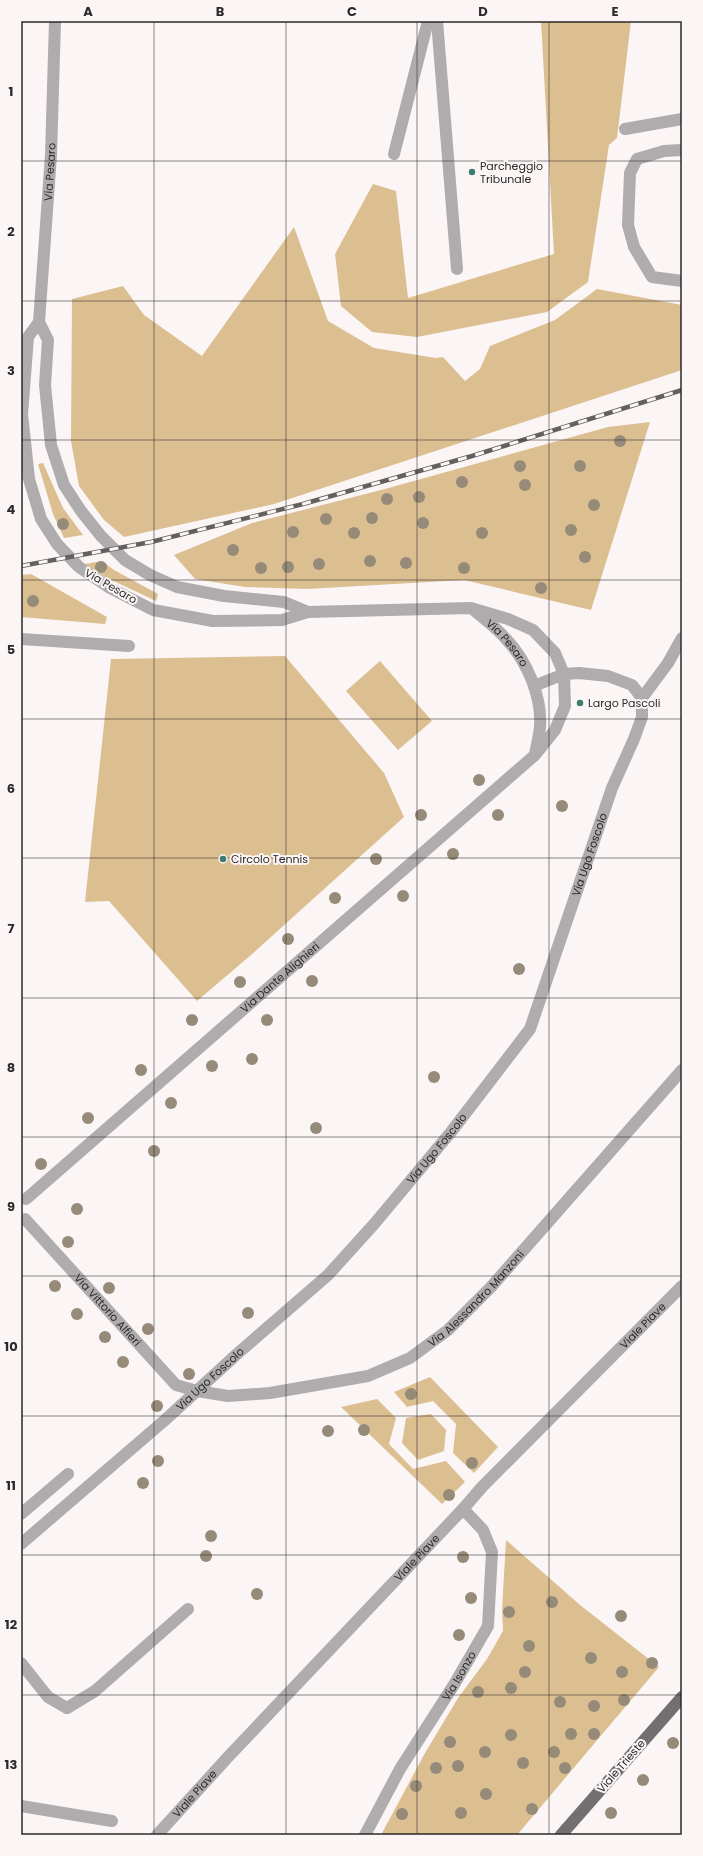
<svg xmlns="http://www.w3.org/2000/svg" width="703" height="1856" font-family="Poppins,sans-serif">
<rect width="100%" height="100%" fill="#fbf5f5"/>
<g fill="#dcbf91">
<polygon points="541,21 631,21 617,138 609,145 588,282 547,312 417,337 372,332 341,306 335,254 373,184 396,191 408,298 554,254"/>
<polygon points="294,227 328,321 374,348 436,358 443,357 465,381 480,369 490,346 555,320 597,289 682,305 682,370 274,504 124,537 104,520 79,486 71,441 72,299 123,286 144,315 202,356"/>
<polygon points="650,422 591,610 464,580 307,589 245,587 195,579 174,555 252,523 385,489 608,427"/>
<polygon points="43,463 63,508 83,535 64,538 53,514 38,464"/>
<polygon points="102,561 114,570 158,594 156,601 105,577 85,564"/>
<polygon points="31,574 107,617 105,624 21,617 21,575"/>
<polygon points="285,656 384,773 404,817 251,955 197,1001 109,901 85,902 111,659"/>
<polygon points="380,661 432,721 398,750 346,691"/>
<polygon points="430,1377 498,1447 474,1473 453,1453 456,1424 433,1401 407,1407 394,1392"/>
<polygon points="377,1399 396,1418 389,1444 413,1469 446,1461 465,1482 442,1504 341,1407"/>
<polygon points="431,1414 446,1430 444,1451 418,1460 402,1443 406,1418"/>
<polygon points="506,1540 580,1605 659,1667 517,1835 381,1835 425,1753 458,1698 487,1659 503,1631 502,1610"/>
</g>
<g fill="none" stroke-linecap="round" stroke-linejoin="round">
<g stroke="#aeacad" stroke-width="12">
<polyline points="437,21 457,269"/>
<polyline points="625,129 682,119"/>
<polyline points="682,150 664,151 637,159 630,173 628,225 634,247 652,277 682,281"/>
<polyline points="394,154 428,21"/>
<polyline points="39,322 48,340 45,385 51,445 64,485 81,511 101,536 125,560 150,575 177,587 224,596 284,602 308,612"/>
<path id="s1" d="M474,610C484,619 497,628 506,639C527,661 542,696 540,727C539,736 537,745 535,754"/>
<polyline points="21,639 129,646"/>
<polyline points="534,686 564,674 579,673 608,676 632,685 642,698"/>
<path id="s2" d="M26,1199L535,755L555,730L565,706L564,674L555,653L533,630L508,619L471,608L308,612L282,620L213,621L153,610L110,588L79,567L57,544L41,519L29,479L22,414L28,337L39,322L51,155L55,21"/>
<path id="s3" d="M25,1219L176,1385L197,1391L228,1396L270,1393L368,1376L410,1358L448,1330L491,1287L682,1070"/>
<polyline points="21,1514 68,1474"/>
<path id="s4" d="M21,1544L165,1420L237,1354L328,1275L375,1223L451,1132L530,1029L612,788L634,739L642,717V698L668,663L682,638"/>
<polyline points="21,1663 48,1697 67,1708 95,1691 188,1609"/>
<polyline points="21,1806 112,1821"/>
<path id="s5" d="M157,1835L228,1757L463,1509L482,1487L682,1286"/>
<path id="s6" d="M365,1835L400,1769L455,1683L488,1626L492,1552L483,1530L463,1509"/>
</g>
<polyline stroke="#726f71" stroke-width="12" points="561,1835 682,1697"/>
<defs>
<polyline id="rail" points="21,566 151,542 303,504 472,456 682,390"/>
</defs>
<use href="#rail" stroke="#636060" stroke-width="4.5"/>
<use href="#rail" stroke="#fbf5f5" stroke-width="3" stroke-dasharray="9" stroke-linecap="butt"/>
</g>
<g fill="#968a79">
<circle cx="620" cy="441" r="6"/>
<circle cx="520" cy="466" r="6"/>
<circle cx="580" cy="466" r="6"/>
<circle cx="462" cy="482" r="6"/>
<circle cx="525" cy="485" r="6"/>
<circle cx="419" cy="497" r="6"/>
<circle cx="387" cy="499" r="6"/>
<circle cx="594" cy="505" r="6"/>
<circle cx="372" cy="518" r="6"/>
<circle cx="326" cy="519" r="6"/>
<circle cx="423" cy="523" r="6"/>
<circle cx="63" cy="524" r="6"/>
<circle cx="571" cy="530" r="6"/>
<circle cx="293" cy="532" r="6"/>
<circle cx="354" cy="533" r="6"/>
<circle cx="482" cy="533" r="6"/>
<circle cx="233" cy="550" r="6"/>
<circle cx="585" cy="557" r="6"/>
<circle cx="370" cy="561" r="6"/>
<circle cx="406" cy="563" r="6"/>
<circle cx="319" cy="564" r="6"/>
<circle cx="101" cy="567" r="6"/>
<circle cx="288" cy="567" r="6"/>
<circle cx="261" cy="568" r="6"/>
<circle cx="464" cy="568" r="6"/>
<circle cx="541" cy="588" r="6"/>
<circle cx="33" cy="601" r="6"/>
<circle cx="479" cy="780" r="6"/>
<circle cx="562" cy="806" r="6"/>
<circle cx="421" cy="815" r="6"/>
<circle cx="498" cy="815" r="6"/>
<circle cx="453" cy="854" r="6"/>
<circle cx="376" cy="859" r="6"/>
<circle cx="403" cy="896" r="6"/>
<circle cx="335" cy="898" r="6"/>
<circle cx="288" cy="939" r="6"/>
<circle cx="519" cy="969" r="6"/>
<circle cx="312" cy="981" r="6"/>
<circle cx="240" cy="982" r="6"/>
<circle cx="192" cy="1020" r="6"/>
<circle cx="267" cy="1020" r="6"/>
<circle cx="252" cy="1059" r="6"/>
<circle cx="212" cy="1066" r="6"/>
<circle cx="141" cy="1070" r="6"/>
<circle cx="434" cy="1077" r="6"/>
<circle cx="171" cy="1103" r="6"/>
<circle cx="88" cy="1118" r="6"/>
<circle cx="316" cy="1128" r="6"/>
<circle cx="154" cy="1151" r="6"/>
<circle cx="41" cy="1164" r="6"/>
<circle cx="77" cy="1209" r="6"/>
<circle cx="68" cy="1242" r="6"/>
<circle cx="55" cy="1286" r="6"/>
<circle cx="109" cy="1288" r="6"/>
<circle cx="248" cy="1313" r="6"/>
<circle cx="77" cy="1314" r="6"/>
<circle cx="148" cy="1329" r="6"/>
<circle cx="105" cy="1337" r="6"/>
<circle cx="123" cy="1362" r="6"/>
<circle cx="189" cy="1374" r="6"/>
<circle cx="411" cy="1394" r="6"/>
<circle cx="157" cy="1406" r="6"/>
<circle cx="364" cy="1430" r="6"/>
<circle cx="328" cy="1431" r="6"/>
<circle cx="158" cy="1461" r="6"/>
<circle cx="472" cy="1463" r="6"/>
<circle cx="143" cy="1483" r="6"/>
<circle cx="449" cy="1495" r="6"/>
<circle cx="211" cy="1536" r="6"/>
<circle cx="206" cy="1556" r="6"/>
<circle cx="463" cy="1557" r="6"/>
<circle cx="257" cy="1594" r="6"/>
<circle cx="471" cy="1598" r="6"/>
<circle cx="552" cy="1602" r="6"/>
<circle cx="509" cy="1612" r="6"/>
<circle cx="621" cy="1616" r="6"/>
<circle cx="459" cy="1635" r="6"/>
<circle cx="529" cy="1646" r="6"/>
<circle cx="591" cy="1658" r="6"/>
<circle cx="652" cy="1663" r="6"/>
<circle cx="525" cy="1672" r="6"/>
<circle cx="622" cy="1672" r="6"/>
<circle cx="511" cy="1688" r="6"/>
<circle cx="478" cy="1692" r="6"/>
<circle cx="624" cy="1700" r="6"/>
<circle cx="560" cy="1702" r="6"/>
<circle cx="594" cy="1706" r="6"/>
<circle cx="571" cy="1734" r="6"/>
<circle cx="594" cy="1734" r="6"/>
<circle cx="511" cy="1735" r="6"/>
<circle cx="450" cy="1742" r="6"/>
<circle cx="673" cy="1743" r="6"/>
<circle cx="485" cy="1752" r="6"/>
<circle cx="554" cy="1752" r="6"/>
<circle cx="523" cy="1763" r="6"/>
<circle cx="458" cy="1766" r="6"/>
<circle cx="436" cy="1768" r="6"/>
<circle cx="565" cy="1768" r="6"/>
<circle cx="643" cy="1780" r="6"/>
<circle cx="416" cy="1786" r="6"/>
<circle cx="486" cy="1794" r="6"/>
<circle cx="532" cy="1809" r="6"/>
<circle cx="461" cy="1813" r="6"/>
<circle cx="611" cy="1813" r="6"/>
<circle cx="402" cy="1814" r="6"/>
</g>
<path fill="none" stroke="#2b2929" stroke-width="1" stroke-opacity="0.55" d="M154,21V1835M286,21V1835M417,21V1835M549,21V1835M21,161H682M21,301H682M21,440H682M21,580H682M21,719H682M21,858H682M21,998H682M21,1137H682M21,1276H682M21,1416H682M21,1555H682M21,1695H682"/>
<g fill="#3a7c6d" stroke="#fbf5f5" stroke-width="1.5">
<circle cx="472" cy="172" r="4"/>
<circle cx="580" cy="703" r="4"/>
<circle cx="223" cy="859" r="4"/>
</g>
<g text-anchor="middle" stroke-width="4" stroke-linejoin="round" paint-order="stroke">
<g font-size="11" fill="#2b2929" stroke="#fbf5f5" text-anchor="start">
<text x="480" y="170">Parcheggio<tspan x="480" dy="13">Tribunale</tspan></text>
<text x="588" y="707">Largo Pascoli</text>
<text x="231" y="863">Circolo Tennis</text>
</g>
<g font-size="11" fill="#2b2929" stroke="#fbf5f5">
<text dy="4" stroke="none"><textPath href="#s2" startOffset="1707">Via Pesaro</textPath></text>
<text transform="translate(111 586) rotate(30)" y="4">Via Pesaro</text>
<text dy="4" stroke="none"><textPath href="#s1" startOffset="47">Via Pesaro</textPath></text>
<text dy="4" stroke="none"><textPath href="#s4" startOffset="911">Via Ugo Foscolo</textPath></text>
<text dy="4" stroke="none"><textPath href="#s2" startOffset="337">Via Dante Alighieri</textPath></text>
<text dy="4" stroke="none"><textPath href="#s4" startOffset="575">Via Ugo Foscolo</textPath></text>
<text dy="4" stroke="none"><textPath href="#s3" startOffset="554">Via Alessandro Manzoni</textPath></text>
<text dy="4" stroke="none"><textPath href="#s3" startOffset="123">Via Vittorio Alfieri</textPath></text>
<text dy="4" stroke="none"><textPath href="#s5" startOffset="704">Viale Piave</textPath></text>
<text dy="4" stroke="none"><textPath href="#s4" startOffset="251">Via Ugo Foscolo</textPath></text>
<text dy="4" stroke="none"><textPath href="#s5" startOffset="380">Viale Piave</textPath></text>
<text dy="4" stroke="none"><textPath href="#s6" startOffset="185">Via Isonzo</textPath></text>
<text transform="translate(621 1766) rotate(-49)" y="4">Viale Trieste</text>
<text dy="4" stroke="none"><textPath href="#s5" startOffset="56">Viale Piave</textPath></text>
</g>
</g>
<rect width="703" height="1856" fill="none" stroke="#fbf5f5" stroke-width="44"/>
<rect x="22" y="22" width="659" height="1812" fill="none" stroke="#2b2929" stroke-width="1.5"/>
<g font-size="13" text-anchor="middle" font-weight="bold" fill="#2b2929">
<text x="88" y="16">A</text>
<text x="220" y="16">B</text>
<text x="352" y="16">C</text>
<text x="483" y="16">D</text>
<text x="615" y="16">E</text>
<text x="11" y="96">1</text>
<text x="11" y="236">2</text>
<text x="11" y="375">3</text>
<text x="11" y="514">4</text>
<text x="11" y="654">5</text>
<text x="11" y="793">6</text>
<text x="11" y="933">7</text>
<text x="11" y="1072">8</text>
<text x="11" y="1211">9</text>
<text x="11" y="1351">10</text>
<text x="11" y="1490">11</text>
<text x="11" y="1629">12</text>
<text x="11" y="1769">13</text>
</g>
</svg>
